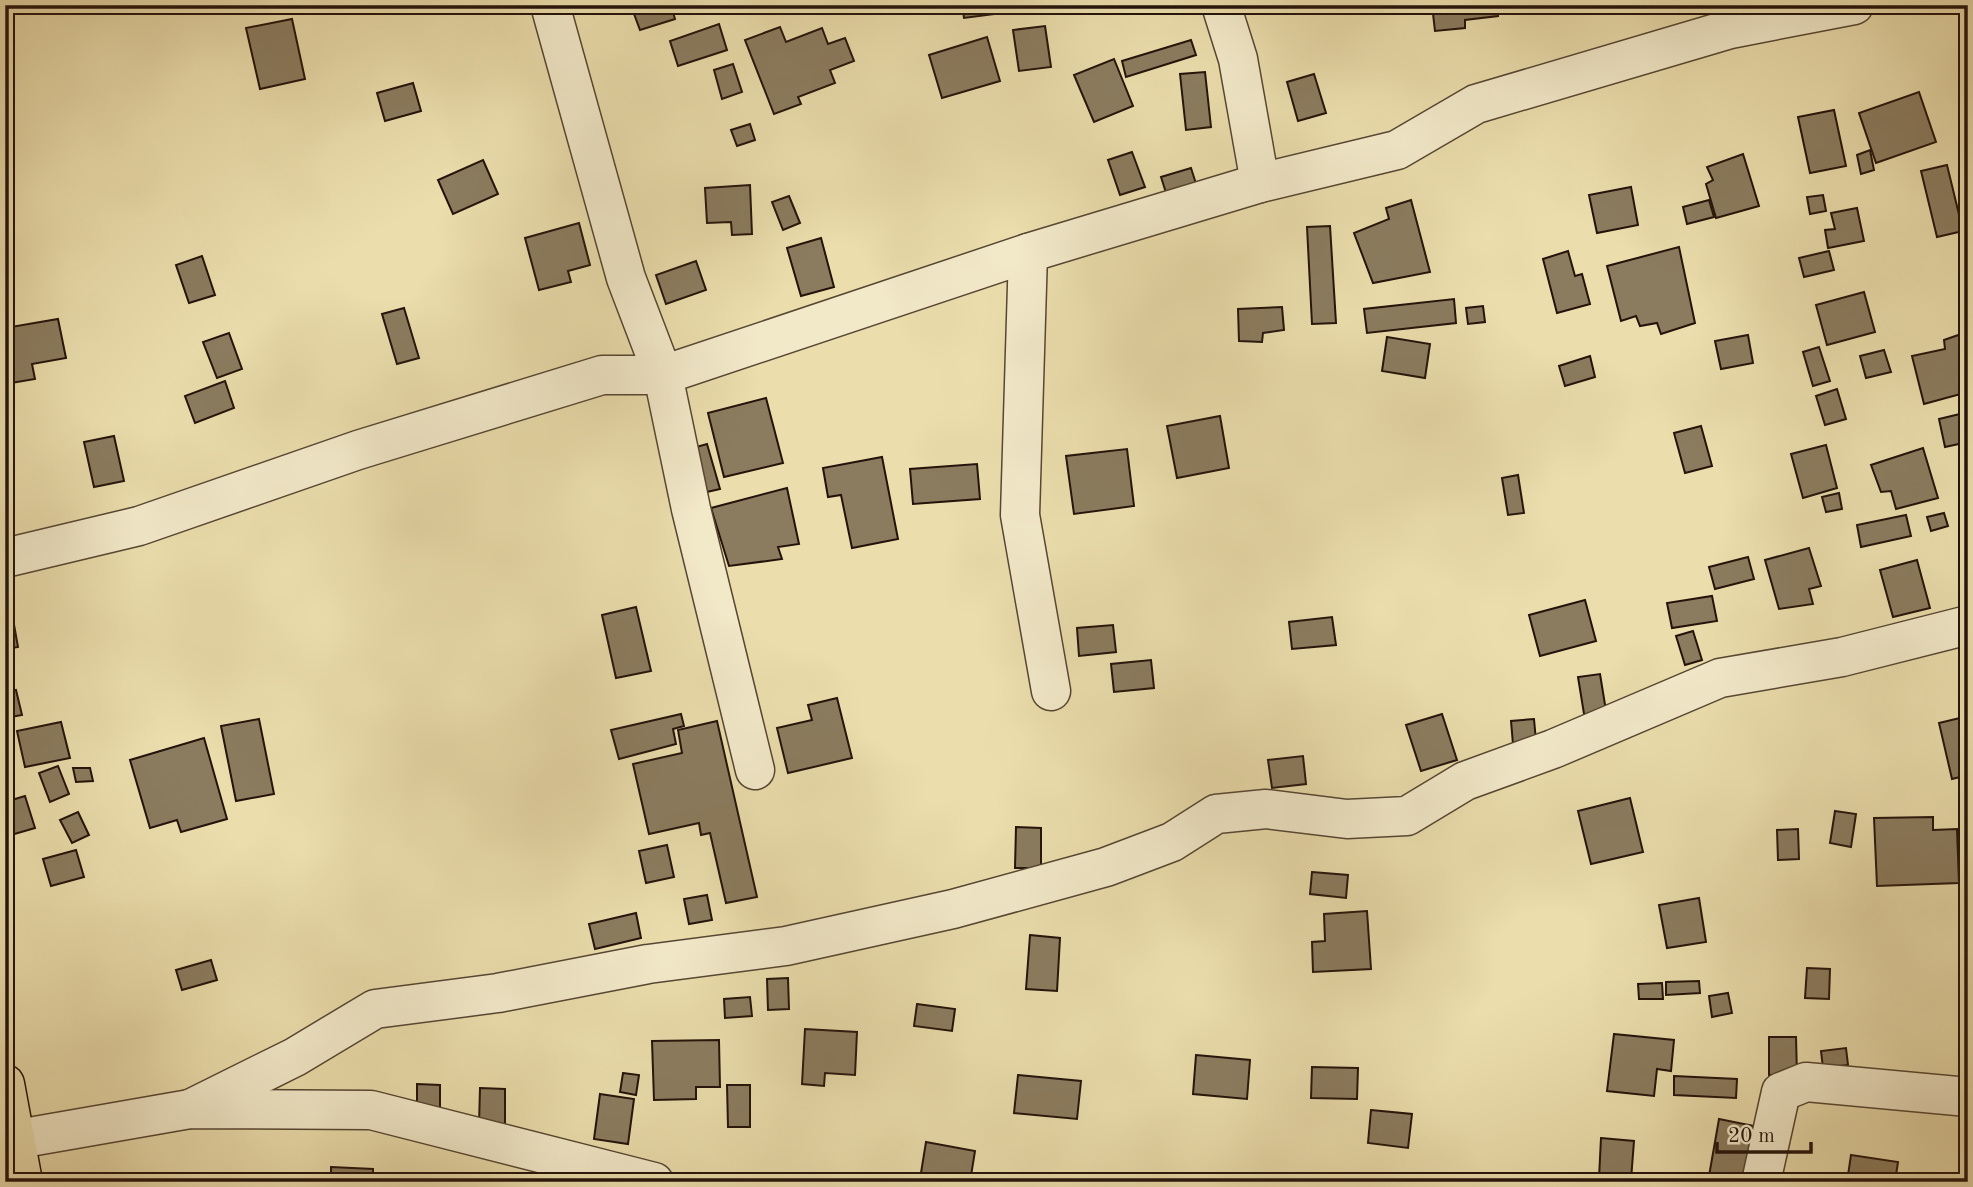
<svg xmlns="http://www.w3.org/2000/svg" width="1973" height="1187" font-family="'Old Standard TT',serif">
<rect width="100%" height="100%" fill="#ebddac"/>
<filter id="stains"><feTurbulence type="fractalNoise" baseFrequency=".00286" numOctaves="4"/><feColorMatrix values="0 0 0 0 .2 0 0 0 0 .09 0 0 0 0 .02 0 0 0 .5 -.17"/></filter>
<radialGradient id="worn" r=".72"><stop offset=".6" stop-color="#630" stop-opacity="0"/><stop offset="1" stop-color="#630" stop-opacity=".3"/></radialGradient>
<g fill="#8b7c5f" stroke="#24130b" stroke-width="2">
<polygon points="615,5 639,5 617,13"/>
<polygon points="651,5 671,5 675,19 640,30 633,11"/>
<polygon points="962,5 1024,5 1025,10 964,18"/>
<polygon points="1432,5 1497,5 1498,16 1465,20 1465,28 1435,31"/>
<polygon points="292,19 305,79 260,89 246,28"/>
<polygon points="719,24 727,50 678,66 670,41"/>
<polygon points="1045,26 1051,67 1019,71 1013,30"/>
<polygon points="780,27 786,42 822,28 828,44 845,38 854,61 830,70 835,83 798,97 801,104 774,114 745,40"/>
<polygon points="987,37 1000,81 942,98 929,55"/>
<polygon points="1191,40 1196,55 1126,77 1122,61"/>
<polygon points="1114,59 1133,106 1094,122 1074,75"/>
<polygon points="733,64 742,92 722,99 714,70"/>
<polygon points="1205,72 1211,127 1186,130 1180,74"/>
<polygon points="1314,74 1326,113 1298,121 1287,82"/>
<polygon points="413,83 421,111 385,121 377,93"/>
<polygon points="1919,92 1936,142 1876,163 1859,113"/>
<polygon points="1834,110 1846,166 1810,173 1798,117"/>
<polygon points="750,124 755,140 737,146 731,130"/>
<polygon points="1870,150 1874,170 1861,174 1857,155"/>
<polygon points="1132,152 1145,187 1120,195 1108,160"/>
<polygon points="1743,154 1759,206 1716,218 1706,184 1713,180 1707,167"/>
<polygon points="483,160 498,194 453,214 438,180"/>
<polygon points="1947,165 1963,231 1937,237 1921,171"/>
<polygon points="1191,168 1198,190 1168,199 1161,177"/>
<polygon points="750,185 752,234 732,235 731,222 707,223 705,188"/>
<polygon points="1631,187 1638,225 1597,233 1589,195"/>
<polygon points="1823,195 1826,211 1810,214 1807,197"/>
<polygon points="789,196 800,223 783,230 772,202"/>
<polygon points="1411,200 1430,272 1373,283 1354,233 1389,219 1386,208"/>
<polygon points="1709,200 1714,217 1687,224 1683,207"/>
<polygon points="1857,208 1864,241 1828,248 1825,230 1835,229 1831,213"/>
<polygon points="579,223 590,265 568,271 571,282 539,290 525,238"/>
<polygon points="1330,226 1336,323 1312,324 1307,227"/>
<polygon points="821,238 834,287 801,296 787,248"/>
<polygon points="1679,247 1695,323 1661,334 1657,323 1640,326 1636,316 1621,321 1607,266"/>
<polygon points="1568,251 1575,276 1582,274 1590,304 1557,313 1543,259"/>
<polygon points="1829,251 1834,270 1804,277 1799,258"/>
<polygon points="202,256 215,295 189,303 176,265"/>
<polygon points="696,261 706,290 666,304 656,275"/>
<polygon points="1864,292 1875,332 1827,345 1816,305"/>
<polygon points="1454,299 1456,323 1367,333 1364,309"/>
<polygon points="1483,306 1485,322 1468,324 1466,308"/>
<polygon points="1282,307 1284,330 1263,333 1262,342 1239,341 1238,309"/>
<polygon points="404,308 419,358 397,364 382,314"/>
<polygon points="58,319 66,358 32,364 35,379 5,384 5,328"/>
<polygon points="1967,332 1968,392 1924,404 1912,356 1945,349 1944,340"/>
<polygon points="229,333 242,369 217,378 203,342"/>
<polygon points="1748,335 1753,363 1721,369 1715,341"/>
<polygon points="1387,337 1430,344 1425,378 1382,371"/>
<polygon points="1819,347 1830,381 1813,386 1803,352"/>
<polygon points="1884,350 1891,372 1866,378 1860,356"/>
<polygon points="1590,356 1595,377 1565,386 1559,366"/>
<polygon points="225,381 234,408 195,423 185,396"/>
<polygon points="1837,389 1846,419 1825,425 1816,396"/>
<polygon points="766,398 783,463 724,477 708,413"/>
<polygon points="1968,412 1968,442 1945,447 1939,419"/>
<polygon points="1220,416 1229,468 1177,478 1167,426"/>
<polygon points="1701,426 1712,466 1685,473 1674,433"/>
<polygon points="114,436 124,481 94,487 84,442"/>
<polygon points="707,444 720,489 698,494 686,450"/>
<polygon points="1826,445 1837,488 1803,498 1791,454"/>
<polygon points="1923,448 1938,498 1896,509 1891,491 1881,492 1871,465"/>
<polygon points="1127,449 1134,506 1074,514 1066,456"/>
<polygon points="882,457 898,539 852,548 841,495 828,497 823,468"/>
<polygon points="977,464 980,499 913,504 910,469"/>
<polygon points="1518,475 1524,513 1508,515 1502,478"/>
<polygon points="787,488 799,544 778,547 782,559 729,566 711,508"/>
<polygon points="1839,493 1842,509 1826,512 1822,497"/>
<polygon points="1944,513 1948,526 1931,531 1927,517"/>
<polygon points="1906,515 1911,536 1861,547 1857,525"/>
<polygon points="1809,548 1821,586 1809,589 1813,604 1779,609 1765,560"/>
<polygon points="1748,557 1754,579 1715,589 1709,567"/>
<polygon points="1917,560 1930,608 1893,617 1880,570"/>
<polygon points="1712,596 1717,621 1672,628 1667,603"/>
<polygon points="1585,600 1596,641 1540,656 1529,615"/>
<polygon points="636,607 651,671 616,678 602,615"/>
<polygon points="1332,617 1336,645 1292,649 1289,622"/>
<polygon points="13,619 18,647 5,649 5,620"/>
<polygon points="1113,625 1116,652 1079,656 1077,628"/>
<polygon points="1693,631 1702,660 1685,665 1676,636"/>
<polygon points="1151,660 1154,688 1114,692 1111,664"/>
<polygon points="1600,674 1607,717 1585,720 1578,677"/>
<polygon points="16,690 22,715 5,718 5,692"/>
<polygon points="837,698 852,758 788,773 777,728 812,720 808,705"/>
<polygon points="681,714 684,726 673,729 676,744 619,759 611,730"/>
<polygon points="1442,714 1457,760 1421,771 1406,725"/>
<polygon points="1968,716 1968,775 1952,779 1939,723"/>
<polygon points="259,719 274,794 236,801 221,726"/>
<polygon points="1534,719 1536,741 1513,744 1511,721"/>
<polygon points="717,721 757,897 726,903 710,833 701,835 699,823 649,834 633,764 682,753 678,730"/>
<polygon points="61,722 70,758 25,767 17,731"/>
<polygon points="204,738 227,819 181,832 177,820 150,828 130,760"/>
<polygon points="1303,756 1306,784 1272,788 1268,760"/>
<polygon points="58,766 69,794 50,802 39,773"/>
<polygon points="73,768 90,768 93,781 76,782"/>
<polygon points="25,796 35,828 11,835 5,802"/>
<polygon points="1630,798 1643,852 1591,864 1578,811"/>
<polygon points="1835,811 1856,814 1851,847 1830,843"/>
<polygon points="78,812 89,835 72,843 60,820"/>
<polygon points="1933,817 1933,830 1957,829 1959,883 1877,886 1874,818"/>
<polygon points="1016,827 1041,828 1041,868 1015,868"/>
<polygon points="1798,829 1799,859 1778,860 1777,830"/>
<polygon points="667,845 674,877 646,883 639,851"/>
<polygon points="76,850 84,877 51,886 43,859"/>
<polygon points="1312,872 1348,875 1346,898 1310,894"/>
<polygon points="707,895 712,920 689,924 684,899"/>
<polygon points="1699,898 1706,942 1667,948 1659,905"/>
<polygon points="1367,911 1371,969 1313,972 1312,942 1325,941 1324,914"/>
<polygon points="636,913 641,938 595,949 589,924"/>
<polygon points="1030,935 1060,938 1057,991 1026,989"/>
<polygon points="211,960 217,980 182,990 176,970"/>
<polygon points="1807,968 1830,969 1829,999 1805,998"/>
<polygon points="788,978 789,1009 768,1010 767,979"/>
<polygon points="1699,981 1700,993 1666,995 1666,982"/>
<polygon points="1662,983 1663,999 1639,999 1638,984"/>
<polygon points="1728,993 1732,1013 1712,1017 1709,996"/>
<polygon points="750,997 752,1016 725,1018 724,999"/>
<polygon points="917,1004 955,1009 952,1031 914,1026"/>
<polygon points="805,1029 857,1032 855,1075 825,1073 824,1086 802,1084"/>
<polygon points="1614,1034 1674,1040 1671,1071 1657,1069 1654,1096 1607,1091"/>
<polygon points="1769,1037 1796,1037 1797,1075 1769,1075"/>
<polygon points="719,1040 720,1087 696,1087 696,1099 654,1100 652,1041"/>
<polygon points="1846,1048 1848,1065 1823,1068 1821,1051"/>
<polygon points="1196,1055 1250,1060 1247,1099 1193,1094"/>
<polygon points="1312,1067 1358,1068 1357,1099 1311,1098"/>
<polygon points="623,1073 639,1075 636,1095 620,1092"/>
<polygon points="1018,1075 1081,1081 1077,1119 1014,1113"/>
<polygon points="1674,1076 1737,1079 1736,1098 1674,1095"/>
<polygon points="417,1084 440,1085 440,1113 417,1113"/>
<polygon points="727,1085 750,1085 750,1127 728,1127"/>
<polygon points="480,1088 505,1089 505,1125 479,1125"/>
<polygon points="600,1094 634,1099 628,1144 594,1139"/>
<polygon points="1371,1110 1412,1114 1408,1148 1368,1143"/>
<polygon points="1719,1119 1754,1126 1743,1182 1709,1176"/>
<polygon points="1601,1138 1634,1141 1631,1180 1599,1178"/>
<polygon points="926,1142 975,1151 970,1182 920,1179"/>
<polygon points="1851,1155 1898,1162 1895,1182 1847,1182"/>
<polygon points="331,1167 373,1169 373,1182 331,1182"/>
<polygon points="1194,1178 1232,1182 1193,1182"/>
</g>
<g fill="none" stroke-linecap="round" stroke-linejoin="round">
<defs>
<g id="minor">
<polyline points="550,5 626,278 663,375 691,509 755,770"/>
<polyline points="1221,5 1238,59 1260,183"/>
<polyline points="1028,253 1020,515 1051,691"/>
<polyline points="5,558 139,526 358,450 602,375 663,375 1028,253 1260,183 1397,150 1476,104 1730,29 1854,5"/>
<polyline points="190,1109 295,1057 375,1009 498,993 648,964 786,946 953,909 1106,867 1172,842 1216,814 1266,809 1347,819 1407,816 1465,781 1553,749 1720,678 1842,657 1968,625"/>
<polyline points="18,1139 190,1109 371,1110 654,1182"/>
<polyline points="1761,1182 1781,1092 1806,1082 1968,1097"/>
</g>
<polyline id="major" points="5,1084 23,1182"/>
</defs>
<use href="#minor" stroke="#564633" stroke-width="41"/>
<use href="#major" stroke="#24130b" stroke-width="41"/>
<use href="#minor" stroke="#f2e9c9" stroke-width="38"/>
<use href="#major" stroke="#ebddac" stroke-width="38"/>
</g>
<rect width="1973" height="1187" fill="none" stroke="#ebddac" stroke-width="28"/>
<rect x="7" y="7" width="1959" height="1173" fill="none" stroke="#24130b" stroke-width="3.5"/>
<rect x="14" y="14" width="1945" height="1159" fill="none" stroke="#24130b" stroke-width="2"/>
<path d="M1717 1142v10h94v-10" fill="none" stroke="#24130b" stroke-width="3.5"/>
<text x="1728" y="1142" font-size="21" fill="#24130b" stroke="#f2e9c9" stroke-width="5" paint-order="stroke">20 m</text>
<rect width="100%" height="100%" filter="url(#stains)"/>
<rect width="100%" height="100%" fill="url(#worn)"/>
</svg>
